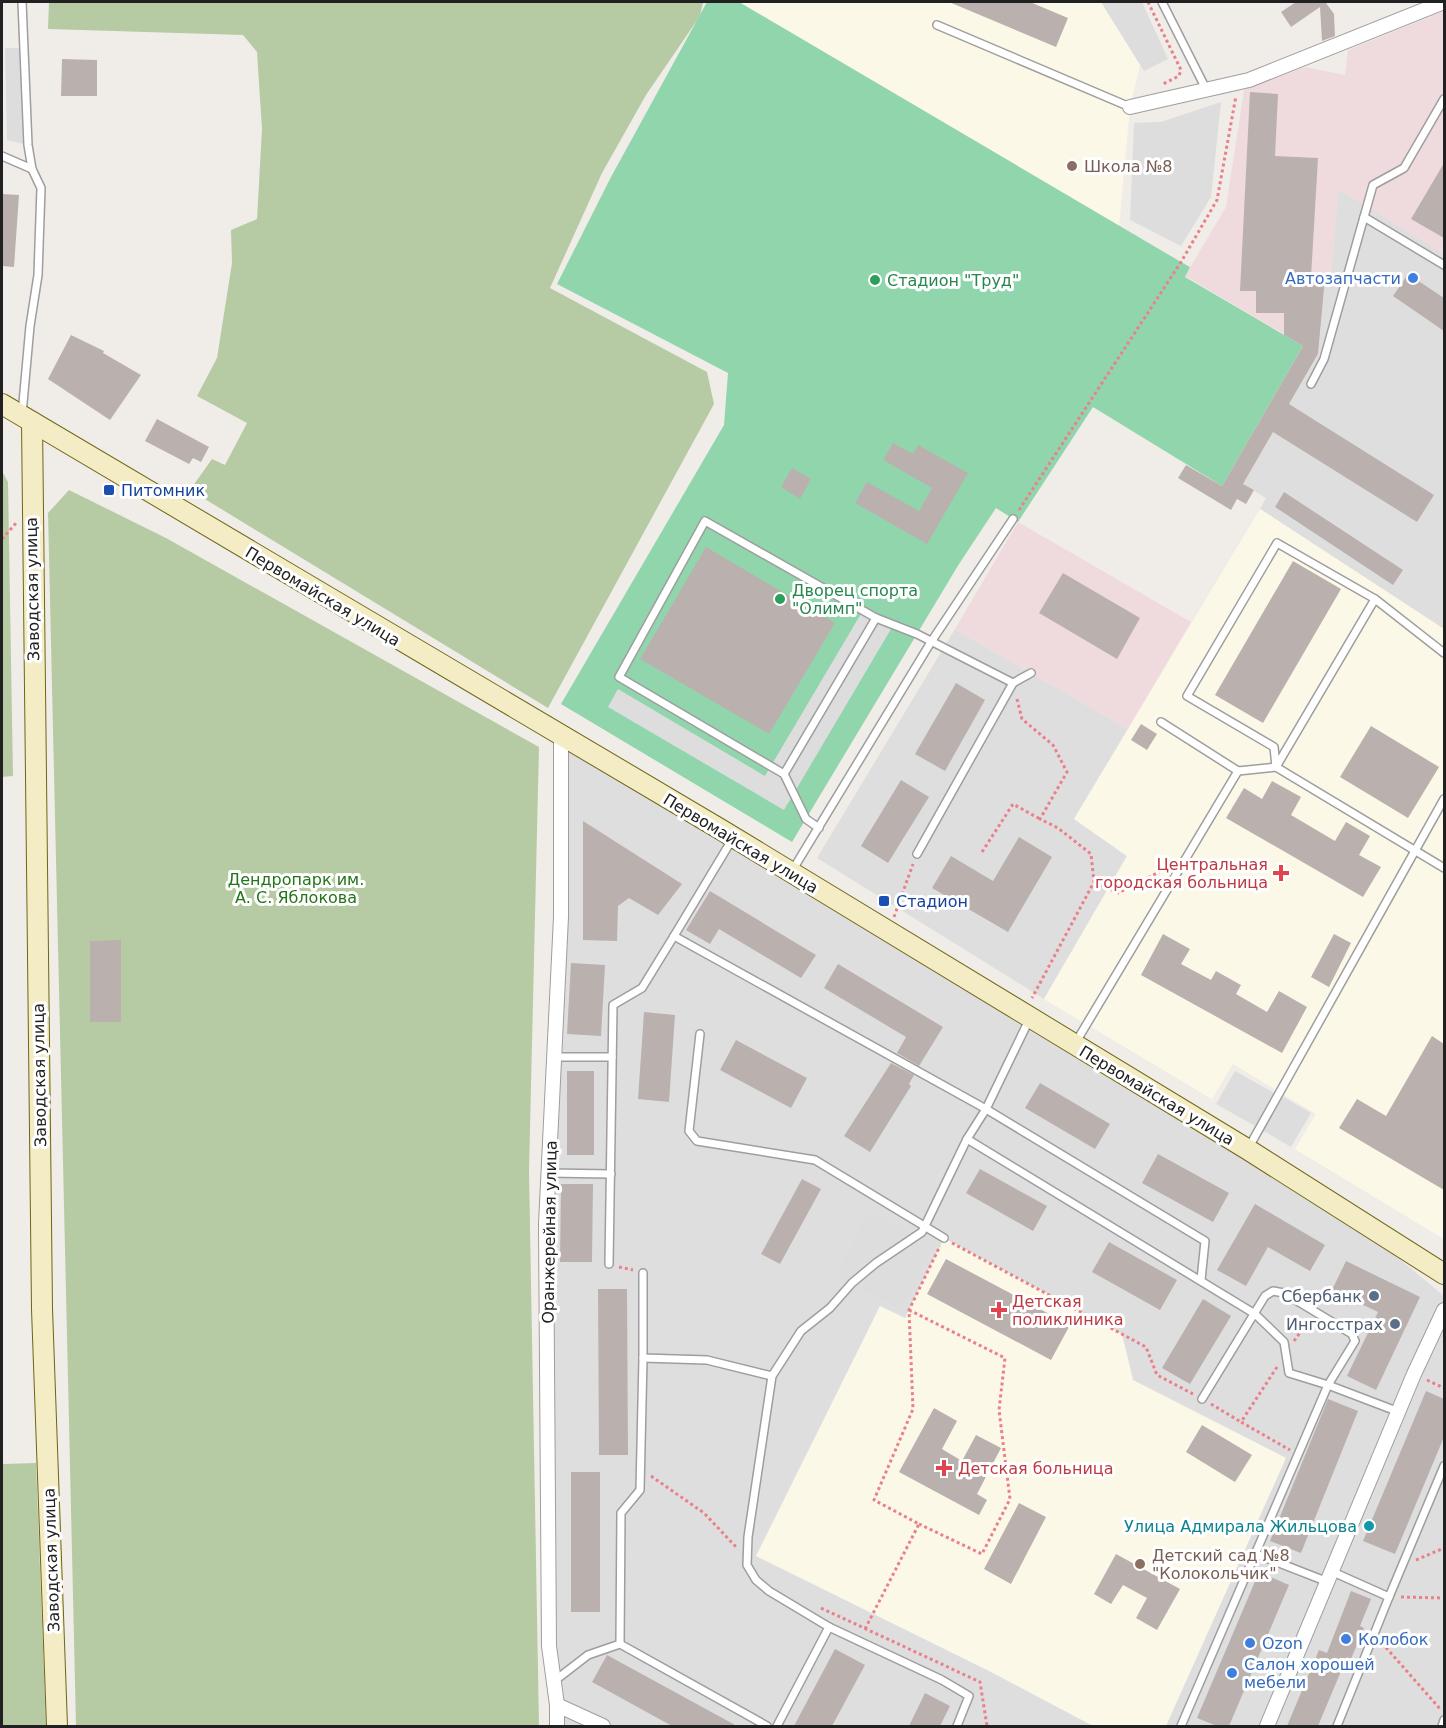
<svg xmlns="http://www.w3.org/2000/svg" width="1446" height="1728" font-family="'DejaVu Sans',sans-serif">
<rect width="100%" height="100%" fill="#f0ede9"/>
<g fill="#dfdedf">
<polygon points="1338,188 1444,254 1444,629 1260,509 1266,498 1243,484 1318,354 1325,278 1331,279"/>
<polygon points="955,629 1128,729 1074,819 1127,856 1044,999 817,858"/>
<polygon points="561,738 1338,1208 1444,1296 1444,1726 557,1726 546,1224"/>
</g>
<g fill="#efdbde">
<polygon points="1444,11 1444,254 1338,189 1331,280 1325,279 1318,354 1185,276 1226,207 1244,90 1305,67 1345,75 1348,50"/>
<polygon points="1018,522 1191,622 1128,729 955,629"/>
</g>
<g fill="#fcf8e7">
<polygon points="739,2 1101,2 1140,65 1130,107 1119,226"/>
<polygon points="1260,509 1444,629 1444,1239 1295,1149 1316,1114 1233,1064 1212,1099 1044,999 1127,856 1074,819"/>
<polygon points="944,1238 1122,1334 1133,1380 1286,1458 1166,1726 1093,1726 989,1671 756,1556 880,1306 905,1318"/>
</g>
<g fill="#b6cba3">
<polygon points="49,2 703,2 700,16 646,95 602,173 550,288 707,372 714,404 548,708 190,490 212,459 225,465 247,423 197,396 217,358 232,263 231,230 257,219 262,129 257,52 243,35 48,29"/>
<polygon points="2,471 8,482 13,776 2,777"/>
<polygon points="69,490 166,538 539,747 529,1171 539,1726 76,1726 48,513"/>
<polygon points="36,1463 46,1726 2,1726 2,1464"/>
</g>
<polygon fill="#91d5ad" points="707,2 739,2 1181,262 1190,267 1185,277 1303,346 1222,486 1093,407 1018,522 996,508 959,564 792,842 561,704 724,425 728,373 557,284 611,177"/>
<g fill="#ddd">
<polygon points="1101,2 1142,2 1168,59 1144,71"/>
<polygon points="5,48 24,48 28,145 7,140"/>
<polygon points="1221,102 1211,197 1181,246 1130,220 1134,123 1161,122"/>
<polygon points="862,612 891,629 784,810 608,707 618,689 765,776"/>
<polygon points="1235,1071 1274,1093 1255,1126 1216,1104"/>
<polygon points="1282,1096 1311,1113 1291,1147 1262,1130"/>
<polygon points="869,1210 934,1243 901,1309 836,1277"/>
</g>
<g fill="#bab1af">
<polygon points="949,2 1030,2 1068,18 1056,47"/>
<polygon points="1296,2 1329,2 1326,3 1334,14 1335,36 1322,41 1320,7 1291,27 1281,12"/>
<polygon points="62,59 97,60 97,96 61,96"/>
<polygon points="1250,92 1278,94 1275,156 1318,158 1311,277 1325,278 1318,354 1289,404 1434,495 1417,522 1273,432 1243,484 1254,490 1246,504 1237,499 1231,510 1178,478 1186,465 1222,486 1303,346 1284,335 1284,313 1256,313 1256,291 1240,291"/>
<polygon points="1444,163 1444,238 1411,219"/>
<polygon points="2,194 19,195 14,267 2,266"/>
<polygon points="1408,274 1444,298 1444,331 1393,296"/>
<polygon points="71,335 104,351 103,353 141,375 110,420 48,379"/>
<polygon points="157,419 209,447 201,462 193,458 189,464 145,441"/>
<polygon points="893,443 913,454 918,445 968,473 927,544 855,503 867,482 919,511 932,488 883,460"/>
<polygon points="792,468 811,479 800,499 781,487"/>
<polygon points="1284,492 1403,570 1393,585 1275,507"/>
<polygon points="706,547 835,623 769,734 640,659"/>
<polygon points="1293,561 1341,589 1263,723 1215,695"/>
<polygon points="1063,573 1140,618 1117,659 1039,613"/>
<polygon points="956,683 985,700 945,771 915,754"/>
<polygon points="1141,724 1157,734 1147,750 1131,740"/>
<polygon points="1371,726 1439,767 1408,818 1340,777"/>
<polygon points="901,780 929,797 888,863 861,846"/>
<polygon points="1272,781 1301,797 1291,815 1335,841 1346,822 1370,836 1359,855 1381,867 1363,897 1226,818 1244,788 1262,799"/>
<polygon points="583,821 682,884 658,915 629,898 618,906 617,941 583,940"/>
<polygon points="1019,837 1052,857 1008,932 932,888 951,856 993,881"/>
<polygon points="710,891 816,955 801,978 719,929 710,944 686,930"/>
<polygon points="1163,934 1190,949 1181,964 1211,980 1216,971 1241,985 1236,994 1267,1012 1279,991 1307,1007 1282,1053 1141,975"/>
<polygon points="1334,934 1351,943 1329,987 1311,977"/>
<polygon points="121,940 121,1022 90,1022 90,941"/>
<polygon points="571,963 605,965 601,1036 567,1034"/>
<polygon points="838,964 943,1027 919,1066 897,1053 906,1037 824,988"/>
<polygon points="644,1012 675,1015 669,1102 638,1099"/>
<polygon points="1432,1036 1444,1044 1444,1190 1339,1128 1357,1099 1386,1116"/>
<polygon points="736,1040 807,1078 791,1108 720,1070"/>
<polygon points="891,1063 914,1075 909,1084 911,1086 870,1152 844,1136"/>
<rect x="567" y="1071" width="27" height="84"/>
<polygon points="1040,1083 1110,1124 1095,1149 1025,1108"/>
<polygon points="1158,1154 1229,1193 1213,1222 1142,1183"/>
<polygon points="980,1169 1047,1206 1033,1231 966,1193"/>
<polygon points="802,1179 821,1189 780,1264 761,1254"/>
<polygon points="561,1184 593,1184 592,1262 560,1262"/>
<polygon points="1255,1204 1325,1245 1310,1271 1268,1247 1246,1286 1217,1270"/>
<polygon points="1109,1242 1177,1280 1160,1310 1092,1272"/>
<polygon points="946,1259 1070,1325 1051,1360 927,1294"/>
<polygon points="1346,1261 1420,1297 1376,1390 1347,1376 1378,1312 1332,1290"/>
<polygon points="598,1289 627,1289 628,1455 599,1455"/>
<polygon points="1203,1299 1231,1316 1190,1384 1162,1368"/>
<polygon points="1426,1391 1444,1399 1444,1437 1395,1554 1363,1541"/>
<polygon points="1328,1399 1358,1411 1301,1553 1270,1541"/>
<polygon points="934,1408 957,1421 942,1449 962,1461 976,1435 1001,1448 977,1494 987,1500 979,1515 899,1472"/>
<polygon points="1202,1425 1252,1455 1235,1482 1186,1452"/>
<rect x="571" y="1472" width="29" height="140"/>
<polygon points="1019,1503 1046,1517 1011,1584 984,1569"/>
<polygon points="1116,1554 1180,1589 1157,1630 1136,1618 1147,1598 1123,1585 1111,1604 1094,1594"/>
<polygon points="1259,1572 1289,1585 1229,1726 1217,1726 1197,1718"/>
<polygon points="1351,1591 1371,1599 1360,1626 1364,1628 1351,1659 1347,1657 1318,1726 1287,1726 1319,1650 1327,1653"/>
<polygon points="835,1649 865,1665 832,1726 794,1726"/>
<polygon points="607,1655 737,1726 672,1726 592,1682"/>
<polygon points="925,1693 950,1706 940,1726 909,1726"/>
</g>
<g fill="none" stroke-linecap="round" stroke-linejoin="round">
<defs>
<g id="lane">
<polyline points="1162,2 1206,89"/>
<polyline points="937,25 1130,107"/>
<polyline points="2,156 32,169"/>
<polyline points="1364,217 1444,265"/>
<polyline points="1311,384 1324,359 1373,185 1404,168 1444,99"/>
<polyline points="22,414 30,326 38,275 41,188 32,169 28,145 22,2"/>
<polygon points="1277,543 1375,599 1276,767 1274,747 1187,696"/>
<polyline points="1375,599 1444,653"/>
<polyline points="876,618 917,634 1013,683 917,854"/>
<polyline points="1013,683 1031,673"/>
<polyline points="1161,722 1238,771 1276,767 1444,868"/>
<polyline points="784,774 619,677 705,521 876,618 784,774 806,819 819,828"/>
<polyline points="733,838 674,936 986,1109 1205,1241 1201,1280"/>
<polyline points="792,871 931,642 1013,519"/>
<polyline points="700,1034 689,1131 697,1141 815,1160 944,1238"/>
<polyline points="1076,1042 1238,771"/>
<polyline points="555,1057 612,1057"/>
<polyline points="967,1139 1255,1314 1284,1342 1289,1373 1328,1385 1181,1726"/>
<polyline points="1249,1147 1444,799"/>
<polyline points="549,1173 611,1174"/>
<polyline points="609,1264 613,1005 642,988 674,936"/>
<polyline points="643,1273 643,1358 707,1360 772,1376"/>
<polyline points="1202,1399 1265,1296 1273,1291 1284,1293 1352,1334 1355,1341 1328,1385 1399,1412"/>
<polyline points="1256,1554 1328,1582"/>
<polyline points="1333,1572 1389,1597 1444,1466"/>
<polyline points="829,1627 942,1680 969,1696 957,1726"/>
<polyline points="620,1644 621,1513 640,1490 643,1358"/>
<polyline points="553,1682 588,1655 620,1644 767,1726"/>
<polyline points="777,1726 829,1627 769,1591 756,1580 747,1565 748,1537 772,1376 801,1331 830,1308 852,1283 876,1263 922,1232 967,1139 986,1109 1029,1020"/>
<polyline points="1337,1726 1389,1597"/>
<polyline points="1442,1726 1444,1720"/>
</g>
<g id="street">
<polyline points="1130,107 1249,80 1444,2"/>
<polyline points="557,1705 603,1726"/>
<polyline points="557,1726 557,1705 549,1646 546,1224 561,917 561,738"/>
<polyline points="1267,1726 1414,1374 1444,1310"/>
</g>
<g id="secondary">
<polyline points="2,404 720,829 1247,1149 1444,1274"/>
<polyline points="32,422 42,1309 57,1726"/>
</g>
</defs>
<use href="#lane" stroke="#9e9e9e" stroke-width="10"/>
<use href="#street" stroke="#9e9e9e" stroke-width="16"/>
<use href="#secondary" stroke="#6e6613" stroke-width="22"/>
<g stroke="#ea808a" stroke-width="3" stroke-dasharray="3 3" stroke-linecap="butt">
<polyline points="1148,2 1181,70 1179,76 1163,84"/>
<polyline points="1019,510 1181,262 1217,200 1236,96"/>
<polyline points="2,539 17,522"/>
<polyline points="1017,699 1022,719 1053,745 1067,772 1040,819 1058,828 1091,854 1094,882 1032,998"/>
<polyline points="982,852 1013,804 1040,819"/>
<polyline points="1094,882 1118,893 1167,868"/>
<polyline points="894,917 913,864"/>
<polyline points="952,1243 1146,1347 1157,1375 1193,1394"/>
<polyline points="619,1267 633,1270"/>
<polyline points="909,1310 1005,1358 999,1410 1010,1499 982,1554 919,1524"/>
<polyline points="1294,1341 1309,1320"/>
<polyline points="1277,1367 1241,1422 1290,1450"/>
<polyline points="1427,1380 1444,1388"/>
<polyline points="1211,1404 1241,1422"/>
<polyline points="651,1476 704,1513 737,1548"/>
<polyline points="1416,1560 1444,1548"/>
<polyline points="1401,1597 1444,1598"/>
<polyline points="821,1608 980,1682 987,1726"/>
<polyline points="865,1629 919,1524 874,1500 913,1409 909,1310 940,1246"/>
<polyline points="1382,1643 1441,1710"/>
</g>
<use href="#lane" stroke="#fff" stroke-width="7"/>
<use href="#street" stroke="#fff" stroke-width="14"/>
<use href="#secondary" stroke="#f3ecc5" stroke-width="20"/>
</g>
<g fill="#8d6e63" stroke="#fff" stroke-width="2">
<circle cx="1072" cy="166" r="6"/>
<circle cx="1140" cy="1564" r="6"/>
</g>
<g fill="#3f7fe0" stroke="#fff" stroke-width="2">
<circle cx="1413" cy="278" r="6"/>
<circle cx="1346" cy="1639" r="6"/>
<circle cx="1250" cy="1643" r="6"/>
<circle cx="1232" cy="1673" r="6"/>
</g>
<g fill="#2e9e5b" stroke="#fff" stroke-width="2">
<circle cx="875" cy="280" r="6"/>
<circle cx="780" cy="599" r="6"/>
</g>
<g fill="#1a4fb4" stroke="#fff" stroke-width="2">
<rect x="103" y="484" width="12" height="12" rx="3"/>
<rect x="878" y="895" width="12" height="12" rx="3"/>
</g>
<g fill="#e0444e" stroke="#fff" stroke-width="2">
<path d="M1278 864h6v6h6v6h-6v6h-6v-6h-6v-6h6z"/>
<path d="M996 1301h6v6h6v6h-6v6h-6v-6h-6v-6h6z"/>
<path d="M941 1459h6v6h6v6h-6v6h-6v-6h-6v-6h6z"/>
</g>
<g fill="#5c6f8a" stroke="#fff" stroke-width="2">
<circle cx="1374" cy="1296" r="6"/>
<circle cx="1395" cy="1324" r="6"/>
</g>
<circle fill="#0f9aa8" stroke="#fff" stroke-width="2" cx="1369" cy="1526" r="6"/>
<g text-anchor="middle" stroke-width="6" stroke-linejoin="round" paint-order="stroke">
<g font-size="16" fill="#785e54" stroke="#fff" text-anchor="start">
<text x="1084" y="172">Школа №8</text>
<text x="1152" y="1561">Детский сад №8<tspan x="1152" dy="18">"Колокольчик"</tspan></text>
</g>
<g font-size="16" fill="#366cbe" stroke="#fff" text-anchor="start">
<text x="1401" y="284" text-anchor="end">Автозапчасти</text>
<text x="1358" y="1645">Колобок</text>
<text x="1262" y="1649">Ozon</text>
<text x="1244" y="1670">Салон хорошей<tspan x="1244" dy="18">мебели</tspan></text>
</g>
<g font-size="16" fill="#27864d" stroke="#fff" text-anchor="start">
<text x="887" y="286">Стадион "Труд"</text>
<text x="792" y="596">Дворец спорта<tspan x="792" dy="18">"Олимп"</tspan></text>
</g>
<g font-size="16" fill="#164399" stroke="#fff" text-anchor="start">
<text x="121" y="496">Питомник</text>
<text x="896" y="907">Стадион</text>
</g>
<g font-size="16" fill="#212121" stroke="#fff">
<text transform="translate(32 589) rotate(-91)" y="6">Заводская улица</text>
<text transform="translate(323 596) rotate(31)" y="6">Первомайская улица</text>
<text transform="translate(741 843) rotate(31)" y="6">Первомайская улица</text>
<text transform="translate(39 1075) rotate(-91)" y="6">Заводская улица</text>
<text transform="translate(1157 1095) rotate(31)" y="6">Первомайская улица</text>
<text transform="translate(549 1232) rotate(-89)" y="6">Оранжерейная улица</text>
<text transform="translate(51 1560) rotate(-92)" y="6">Заводская улица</text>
</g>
<g font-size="16" fill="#be3a42" stroke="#fff" text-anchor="start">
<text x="1268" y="870" text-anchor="end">Центральная<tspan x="1268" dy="18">городская больница</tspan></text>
<text x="1012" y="1307">Детская<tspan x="1012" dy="18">поликлиника</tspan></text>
<text x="958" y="1474">Детская больница</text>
</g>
<g font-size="16" fill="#24751a" stroke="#fff">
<text x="296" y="885">Дендропарк им.<tspan x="296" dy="18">А. С. Яблокова</tspan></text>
</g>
<g font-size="16" fill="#4e5e75" stroke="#fff" text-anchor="end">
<text x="1362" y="1302">Сбербанк</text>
<text x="1383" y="1330">Ингосстрах</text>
</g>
<g font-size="16" fill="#0d838f" stroke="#fff" text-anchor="end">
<text x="1357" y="1532">Улица Адмирала Жильцова</text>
</g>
</g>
<rect width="1446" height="1728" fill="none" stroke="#212121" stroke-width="6"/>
</svg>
